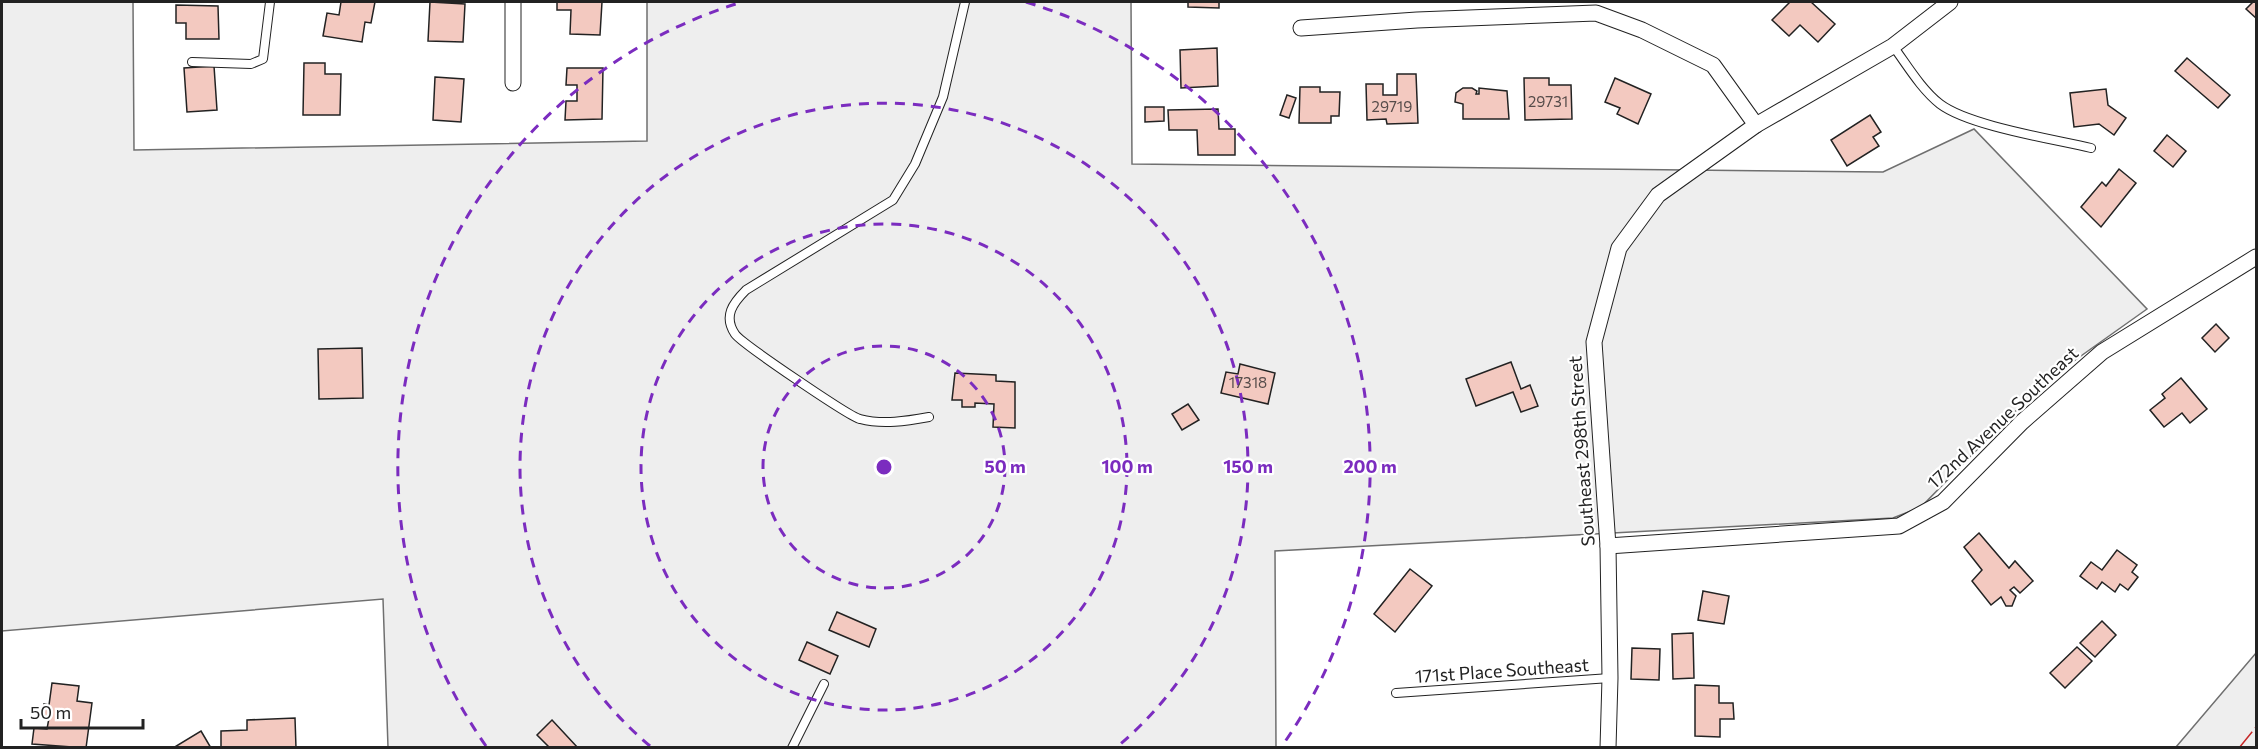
<svg xmlns="http://www.w3.org/2000/svg" width="2258" height="749" font-family="Commissioner,sans-serif">
<rect width="100%" height="100%" fill="#fff"/>
<g fill="#eee" stroke="#6f6f6f" stroke-width="1.5">
<polygon points="2,2 133,2 134,150 647,141 647,2 1131,2 1132,164 1883,172 1974,129 2147,309 2057,373 2006,420 1921,507 1893,518 1275,551 1276,747 388,747 383,599 2,631"/>
<polygon points="2256,653 2256,747 2176,747"/>
</g>
<g fill="#f3c9c0" stroke="#222" stroke-width="1.5">
<polygon points="341,2 375,2 371,23 365,22 362,42 323,36 327,13 339,15"/>
<polygon points="430,2 465,4 463,42 428,41"/>
<polygon points="557,2 602,2 600,35 570,34 571,10 557,10"/>
<polygon points="1188,2 1219,2 1219,8 1188,7"/>
<polygon points="1790,2 1811,2 1835,24 1818,42 1800,25 1789,36 1772,20"/>
<polygon points="2253,2 2256,2 2256,18 2246,9"/>
<polygon points="176,5 218,6 219,39 186,39 186,23 176,23"/>
<polygon points="1217,48 1218,86 1181,88 1180,50"/>
<polygon points="2187,58 2230,95 2218,108 2175,71"/>
<polygon points="304,63 325,63 325,74 341,74 340,115 303,115"/>
<polygon points="214,66 217,110 187,112 184,68"/>
<polygon points="567,68 603,68 602,119 565,120 566,101 577,101 577,85 566,85"/>
<polygon points="1397,74 1416,74 1418,123 1387,124 1386,119 1367,120 1366,84 1383,84 1383,95 1397,95"/>
<polygon points="435,77 464,79 461,122 433,120"/>
<polygon points="1524,78 1549,78 1549,85 1571,85 1572,119 1525,120"/>
<polygon points="1615,78 1651,94 1638,124 1617,114 1620,108 1605,102"/>
<polygon points="1300,87 1320,87 1320,92 1340,92 1339,116 1331,116 1331,123 1299,123"/>
<polygon points="1463,88 1472,88 1477,91 1476,94 1479,94 1479,88 1507,91 1509,119 1463,119 1463,104 1455,102 1456,93"/>
<polygon points="2106,89 2108,105 2126,118 2114,135 2099,124 2074,127 2070,93"/>
<polygon points="1287,95 1296,98 1289,118 1280,115"/>
<polygon points="1145,107 1164,107 1164,121 1145,122"/>
<polygon points="1218,109 1219,129 1235,129 1235,155 1198,155 1197,130 1169,130 1168,110"/>
<polygon points="1870,115 1881,132 1873,137 1879,146 1847,166 1831,140"/>
<polygon points="2167,135 2186,151 2173,167 2154,151"/>
<polygon points="2119,169 2136,183 2101,227 2081,207 2102,182 2106,186"/>
<polygon points="2216,324 2229,338 2215,352 2202,338"/>
<polygon points="362,348 363,398 319,399 318,349"/>
<polygon points="1511,362 1521,389 1530,385 1538,406 1521,412 1513,392 1476,406 1466,379"/>
<polygon points="1240,364 1275,373 1268,404 1221,393 1226,372 1238,374"/>
<polygon points="955,373 996,375 996,381 1015,382 1015,428 993,427 994,404 975,403 975,407 962,407 962,400 952,400"/>
<polygon points="2181,378 2207,409 2190,423 2182,413 2164,427 2150,410 2165,398 2162,394"/>
<polygon points="1188,404 1199,420 1182,430 1172,414"/>
<polygon points="1979,533 2009,568 2015,561 2033,581 2020,593 2014,587 2010,590 2016,596 2012,606 2006,606 2001,597 1991,605 1972,581 1982,570 1964,547"/>
<polygon points="2117,550 2137,565 2132,572 2138,577 2128,590 2120,584 2115,592 2102,582 2097,589 2080,576 2091,562 2102,570"/>
<polygon points="1410,569 1432,586 1395,632 1374,614"/>
<polygon points="1703,591 1729,596 1724,624 1698,620"/>
<polygon points="837,612 876,629 869,647 829,630"/>
<polygon points="2102,621 2116,635 2095,657 2080,643"/>
<polygon points="1693,633 1694,678 1673,679 1672,634"/>
<polygon points="807,642 838,656 830,674 799,660"/>
<polygon points="2077,647 2092,661 2065,688 2050,673"/>
<polygon points="1632,648 1660,649 1659,680 1631,679"/>
<polygon points="52,683 79,686 77,701 92,703 86,748 32,744 34,728 47,729 49,718 43,717 44,704 49,705"/>
<polygon points="1695,685 1719,686 1719,703 1733,703 1734,719 1720,719 1720,737 1695,736"/>
<polygon points="295,718 296,748 221,748 221,731 247,730 247,720"/>
<polygon points="552,720 578,748 550,748 537,735"/>
<polygon points="201,731 211,748 173,748"/>
</g>
<g fill="none" stroke-linecap="round" stroke-linejoin="round">
<defs>
<g id="lane">
<path d="M1893,46C1907,65 1921,89 1940,104C1969,126 2053,139 2091,148"/>
<polyline points="192,62 251,64 263,59 270,2"/>
<path d="M929,417C907,421 883,425 860,419C850,417 741,343 735,334C723,316 733,303 746,290L893,200L915,164L943,97L965,2"/>
<polyline points="1396,693 1610,678"/>
<polyline points="792,748 824,684"/>
</g>
<g id="street">
<polyline points="1301,28 1417,20 1596,13 1642,30 1713,65 1756,125"/>
<polyline points="513,83 513,2"/>
<polyline points="1608,546 1899,526 1943,502 2022,422 2102,352 2256,257"/>
<polyline points="1608,748 1610,678 1608,546 1594,342 1619,248 1658,195 1756,125 1893,46 1950,2"/>
</g>
</defs>
<use href="#lane" stroke="#222" stroke-width="10"/>
<use href="#street" stroke="#222" stroke-width="17"/>
<use href="#lane" stroke="#fff" stroke-width="8"/>
<use href="#street" stroke="#fff" stroke-width="15"/>
<polyline stroke="#c62828" stroke-width="1.5" stroke-dasharray="21 4.5 3 4.5" stroke-linecap="butt" points="2239,748 2256,727"/>
</g>
<g fill="none" stroke="#7b2cbf" stroke-width="3" stroke-dasharray="10 8">
<circle cx="884" cy="467" r="121"/>
<circle cx="884" cy="467" r="243"/>
<path d="M650 746A364 364 0 1 1 1118 746"/>
<path d="M486 746A486 486 0 0 1 742 2M1026 2A486 486 0 0 1 1282 746"/>
</g>
<g text-anchor="middle" stroke-width="4.5" stroke-linejoin="round" paint-order="stroke">
<g font-size="15" fill="#564c4a">
<text x="1548" y="107">29731</text>
<text x="1392" y="112">29719</text>
<text x="1248" y="388">17318</text>
</g>
<g font-size="18" fill="#222" stroke="#fff">
<text transform="translate(2003 418) rotate(-43)" y="6">172nd Avenue Southeast</text>
<text transform="translate(1582 451) rotate(-94)" y="6">Southeast 298th Street</text>
<text transform="translate(1502 671) rotate(-4)" y="6">171st Place Southeast</text>
</g>
</g>
<circle cx="884" cy="467" r="9" fill="#7b2cbf" stroke="#fff" stroke-width="3"/>
<g font-size="18" text-anchor="middle" font-weight="bold" fill="#7b2cbf" stroke="#fff" stroke-width="4.5" stroke-linejoin="round" paint-order="stroke">
<text x="1005" y="473">50 m</text>
<text x="1127" y="473">100 m</text>
<text x="1248" y="473">150 m</text>
<text x="1370" y="473">200 m</text>
</g>
<rect width="2258" height="749" fill="none" stroke="#222222" stroke-width="6"/>
<path d="M21 719v9h122v-9" fill="none" stroke="#222222" stroke-width="3"/>
<text x="30" y="719" font-size="18" fill="#222222" stroke="#ffffff" stroke-width="4.5" paint-order="stroke">50 m</text>
</svg>
